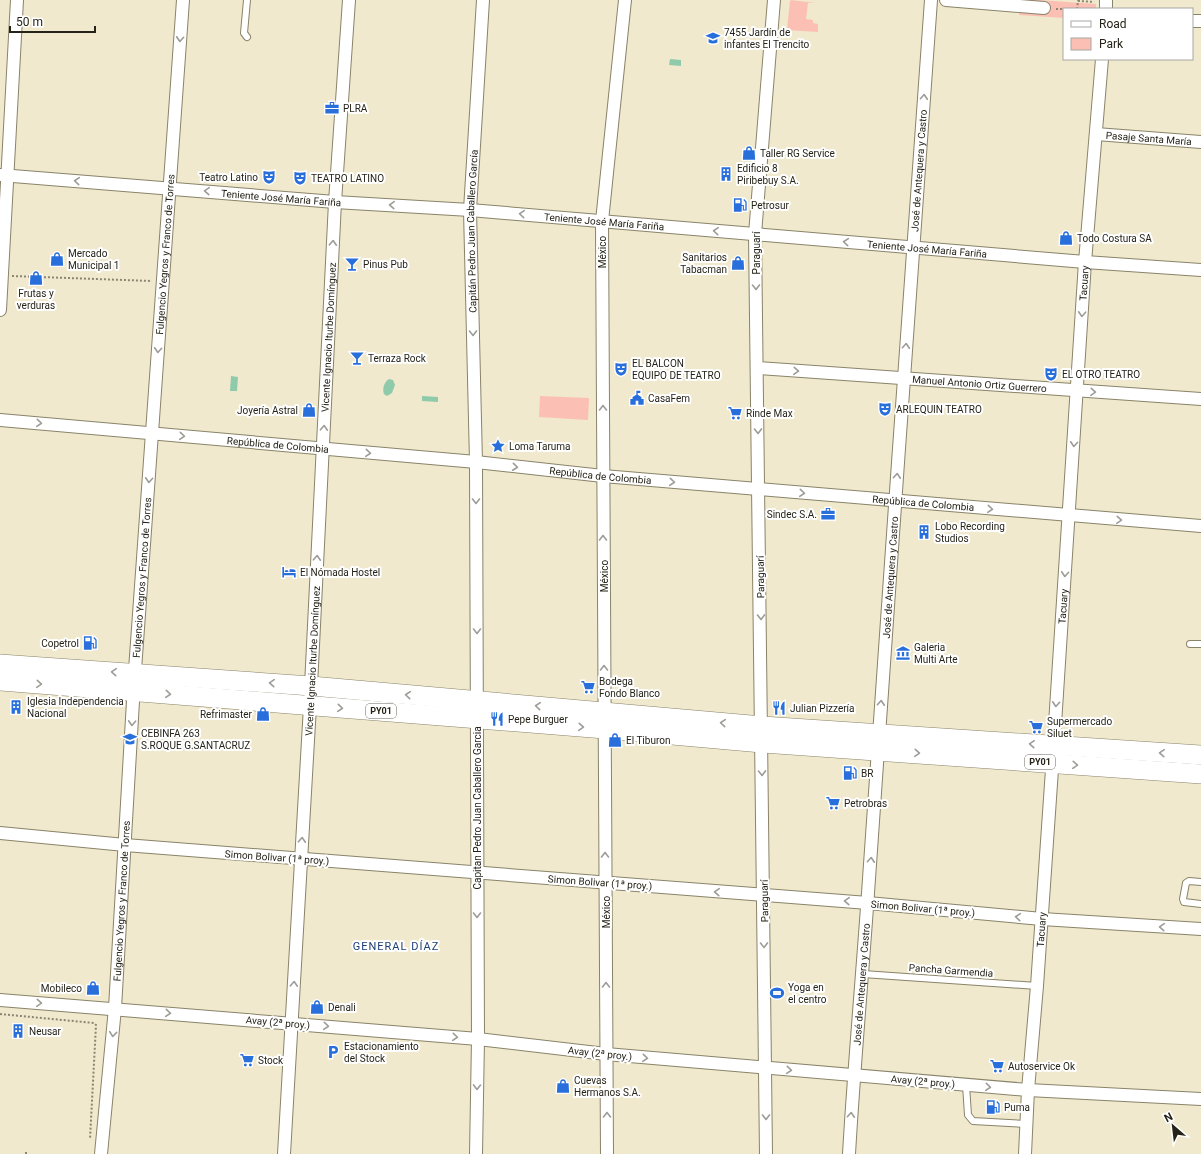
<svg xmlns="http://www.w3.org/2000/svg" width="1201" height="1154" font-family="Roboto,sans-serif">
<rect width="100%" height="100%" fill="#f0e9cd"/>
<g fill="#fcbfb3">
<polygon points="791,0 815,3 808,3 806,19 813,20 813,23 818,24 818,32 787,30 790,1"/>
<polygon points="1021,0 1039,0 1096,4 1096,9 1064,9 1064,18 1019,15"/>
<polygon points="540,396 589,398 588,420 539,417"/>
</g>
<g fill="#8fcaab">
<polygon points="670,59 681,60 681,66 669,65"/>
<polygon points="231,376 238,377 237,391 230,391"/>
<path d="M389,379L393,380L395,385L392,393L387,396L384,394C382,389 384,382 389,379Z"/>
<polygon points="422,396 438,397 438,402 422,401"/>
</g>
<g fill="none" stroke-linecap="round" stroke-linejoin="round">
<defs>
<g id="service">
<polyline points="247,0 244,33 247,37"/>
<polyline points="1190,644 1201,644"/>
<polyline points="1201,882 1189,881 1186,883 1183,899 1184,902 1201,904"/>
<polyline points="863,974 1037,986"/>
<polyline points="966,1085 968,1115 973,1121 1027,1124"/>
</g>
<g id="minor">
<polyline points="946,0 1044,8"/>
<polyline points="1106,9 1106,0"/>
<polyline points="1192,21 1201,21"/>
<path id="s1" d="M1096,134L1201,142"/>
<path id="s2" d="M0,175L335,202L470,210L1085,262L1201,270"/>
<polyline points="0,310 17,0"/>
<path id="s3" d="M757,368L1201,399"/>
<path id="s4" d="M0,420L476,462L603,476L1201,526"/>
<polyline points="0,833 125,845 868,903 1042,919 1201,929"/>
<polyline points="0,1000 478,1039 606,1054 1028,1090 1201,1099"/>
<path id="s5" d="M101,1154L115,1008L134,684L183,0"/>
<path id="s6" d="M284,1154L310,706L335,202L349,0"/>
<path id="s7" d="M476,1154L478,1039L476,462L470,210L483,0"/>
<polyline points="607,1154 602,221 625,0"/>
<polyline points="766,1154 755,234 774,0"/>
<path id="s8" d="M849,1154C854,1067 862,980 868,893C889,595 909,298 931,0"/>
<path id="s9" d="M1025,1154L1028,1090L1037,986L1053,755L1085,262L1102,59"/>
</g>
<g id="primary">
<polyline points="0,664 311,686 762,726 1201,755"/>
<polyline points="0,681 605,729 762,743 1201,774"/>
</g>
</defs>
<use href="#service" stroke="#898369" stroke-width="8"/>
<use href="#minor" stroke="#898369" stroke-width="14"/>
<use href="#primary" stroke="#898369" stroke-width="20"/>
<g stroke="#898571" stroke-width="2" stroke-dasharray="2 2" stroke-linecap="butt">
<polyline points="1056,9 1064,9"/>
<polyline points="1077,9 1078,1 1094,2"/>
<polyline points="12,276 152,281"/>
<polyline points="0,1014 94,1023 96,1025 90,1139"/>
<polyline points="26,1154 26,1152"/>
</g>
<use href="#service" stroke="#fff" stroke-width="6"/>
<use href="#minor" stroke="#fff" stroke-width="12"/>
<use href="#primary" stroke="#fff" stroke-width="19"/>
</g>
<defs><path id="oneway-chevron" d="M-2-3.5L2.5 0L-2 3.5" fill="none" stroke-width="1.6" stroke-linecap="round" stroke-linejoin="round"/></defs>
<g stroke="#9d9c97">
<use href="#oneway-chevron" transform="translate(180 39) rotate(94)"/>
<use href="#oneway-chevron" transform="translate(924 97) rotate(-86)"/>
<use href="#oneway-chevron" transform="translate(77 181) rotate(-175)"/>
<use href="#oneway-chevron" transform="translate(207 191) rotate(-176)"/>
<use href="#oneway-chevron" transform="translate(392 205) rotate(-177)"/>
<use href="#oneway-chevron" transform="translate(522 214) rotate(-175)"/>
<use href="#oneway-chevron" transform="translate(716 231) rotate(-175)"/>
<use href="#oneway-chevron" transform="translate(846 242) rotate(-175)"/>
<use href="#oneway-chevron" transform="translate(333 243) rotate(-87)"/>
<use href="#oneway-chevron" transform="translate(756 287) rotate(89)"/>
<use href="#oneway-chevron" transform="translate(1082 314) rotate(93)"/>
<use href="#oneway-chevron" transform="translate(473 333) rotate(89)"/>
<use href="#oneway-chevron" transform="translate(906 346) rotate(-86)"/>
<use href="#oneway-chevron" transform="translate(158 350) rotate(94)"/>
<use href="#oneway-chevron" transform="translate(796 371) rotate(4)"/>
<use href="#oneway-chevron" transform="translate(1093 392) rotate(4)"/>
<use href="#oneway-chevron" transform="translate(603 408) rotate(-90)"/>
<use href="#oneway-chevron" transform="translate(39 423) rotate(5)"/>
<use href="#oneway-chevron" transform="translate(324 428) rotate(-87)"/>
<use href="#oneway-chevron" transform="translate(758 431) rotate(89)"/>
<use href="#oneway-chevron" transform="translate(182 436) rotate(5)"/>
<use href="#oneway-chevron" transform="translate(1074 444) rotate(94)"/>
<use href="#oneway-chevron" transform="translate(368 453) rotate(5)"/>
<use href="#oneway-chevron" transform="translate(515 467) rotate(6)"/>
<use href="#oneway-chevron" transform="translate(897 476) rotate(-86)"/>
<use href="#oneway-chevron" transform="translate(149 480) rotate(94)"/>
<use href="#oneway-chevron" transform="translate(672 482) rotate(5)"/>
<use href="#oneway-chevron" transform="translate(802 493) rotate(5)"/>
<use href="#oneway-chevron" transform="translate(476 501) rotate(90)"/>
<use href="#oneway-chevron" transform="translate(990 509) rotate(5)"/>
<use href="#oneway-chevron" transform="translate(1119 520) rotate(4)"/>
<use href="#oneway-chevron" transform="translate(603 538) rotate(-90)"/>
<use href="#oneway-chevron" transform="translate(317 558) rotate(-87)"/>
<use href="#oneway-chevron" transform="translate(1065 574) rotate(94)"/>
<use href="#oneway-chevron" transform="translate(761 617) rotate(89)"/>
<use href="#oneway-chevron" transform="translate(477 631) rotate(90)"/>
<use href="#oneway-chevron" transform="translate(604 668) rotate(-90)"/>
<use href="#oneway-chevron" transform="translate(114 672) rotate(-176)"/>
<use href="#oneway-chevron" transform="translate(272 683) rotate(-176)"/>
<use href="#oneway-chevron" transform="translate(39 684) rotate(4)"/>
<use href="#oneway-chevron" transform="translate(168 694) rotate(5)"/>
<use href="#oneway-chevron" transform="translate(408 695) rotate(-175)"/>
<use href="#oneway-chevron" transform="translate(881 703) rotate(-86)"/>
<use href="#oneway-chevron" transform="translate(1056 704) rotate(94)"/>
<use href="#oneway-chevron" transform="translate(538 706) rotate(-175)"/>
<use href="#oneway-chevron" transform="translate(340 708) rotate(5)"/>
<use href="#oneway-chevron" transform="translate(132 723) rotate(93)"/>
<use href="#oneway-chevron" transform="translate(723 723) rotate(-175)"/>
<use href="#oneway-chevron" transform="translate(581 727) rotate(4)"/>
<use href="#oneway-chevron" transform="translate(1032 744) rotate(-176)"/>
<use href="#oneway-chevron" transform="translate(917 753) rotate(4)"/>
<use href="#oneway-chevron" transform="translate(1162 753) rotate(-176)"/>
<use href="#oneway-chevron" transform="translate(1075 765) rotate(4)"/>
<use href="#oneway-chevron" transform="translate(762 773) rotate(89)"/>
<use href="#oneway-chevron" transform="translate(302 840) rotate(-87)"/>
<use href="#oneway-chevron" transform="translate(605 855) rotate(-90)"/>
<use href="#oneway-chevron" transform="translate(871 860) rotate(-86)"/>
<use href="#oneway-chevron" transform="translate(717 892) rotate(-176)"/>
<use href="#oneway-chevron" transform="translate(847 901) rotate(-176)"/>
<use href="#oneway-chevron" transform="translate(477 915) rotate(90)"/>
<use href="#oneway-chevron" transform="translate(1018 917) rotate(-175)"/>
<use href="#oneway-chevron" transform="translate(1162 927) rotate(-176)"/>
<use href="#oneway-chevron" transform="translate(764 945) rotate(89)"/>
<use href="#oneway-chevron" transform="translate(294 984) rotate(-87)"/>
<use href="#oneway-chevron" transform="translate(606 985) rotate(-90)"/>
<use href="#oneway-chevron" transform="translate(39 1003) rotate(4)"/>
<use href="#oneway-chevron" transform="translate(168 1013) rotate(5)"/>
<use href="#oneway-chevron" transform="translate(326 1026) rotate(5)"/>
<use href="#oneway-chevron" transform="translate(113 1034) rotate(96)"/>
<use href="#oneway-chevron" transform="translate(455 1037) rotate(5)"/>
<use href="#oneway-chevron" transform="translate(645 1058) rotate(5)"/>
<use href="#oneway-chevron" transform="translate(789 1070) rotate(5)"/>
<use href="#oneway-chevron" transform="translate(477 1087) rotate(91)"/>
<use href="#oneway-chevron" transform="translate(988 1087) rotate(5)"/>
<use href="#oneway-chevron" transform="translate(607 1115) rotate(-90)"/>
<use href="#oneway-chevron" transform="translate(851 1115) rotate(-86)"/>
<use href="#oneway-chevron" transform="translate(766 1117) rotate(90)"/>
</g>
<defs>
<symbol id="school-bare" viewBox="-9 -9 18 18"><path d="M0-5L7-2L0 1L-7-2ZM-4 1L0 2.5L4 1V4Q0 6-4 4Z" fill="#286fdb" stroke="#fff" stroke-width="2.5" paint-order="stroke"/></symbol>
<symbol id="office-bare" viewBox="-9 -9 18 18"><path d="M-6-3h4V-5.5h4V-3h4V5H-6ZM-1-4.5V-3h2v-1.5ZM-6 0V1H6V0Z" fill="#286fdb" stroke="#fff" stroke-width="2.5" paint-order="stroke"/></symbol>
<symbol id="shop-bare" viewBox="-9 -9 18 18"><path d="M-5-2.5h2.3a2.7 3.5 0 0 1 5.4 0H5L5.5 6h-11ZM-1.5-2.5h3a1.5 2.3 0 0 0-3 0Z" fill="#286fdb" stroke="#fff" stroke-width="2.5" paint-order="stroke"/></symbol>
<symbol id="building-bare" viewBox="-9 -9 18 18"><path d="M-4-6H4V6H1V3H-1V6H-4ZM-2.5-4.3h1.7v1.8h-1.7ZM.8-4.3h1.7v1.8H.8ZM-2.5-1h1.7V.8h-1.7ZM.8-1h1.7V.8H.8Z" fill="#286fdb" stroke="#fff" stroke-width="2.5" paint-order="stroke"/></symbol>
<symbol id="theatre-bare" viewBox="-9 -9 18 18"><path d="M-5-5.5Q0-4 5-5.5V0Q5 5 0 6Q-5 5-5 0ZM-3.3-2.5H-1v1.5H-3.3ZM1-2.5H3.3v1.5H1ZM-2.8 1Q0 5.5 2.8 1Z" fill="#286fdb" stroke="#fff" stroke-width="2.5" paint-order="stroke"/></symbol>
<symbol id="fuel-bare" viewBox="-9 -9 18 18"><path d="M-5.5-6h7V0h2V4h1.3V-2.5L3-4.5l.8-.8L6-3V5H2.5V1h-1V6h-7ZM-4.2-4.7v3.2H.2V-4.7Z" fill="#286fdb" stroke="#fff" stroke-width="2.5" paint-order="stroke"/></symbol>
<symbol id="bar-bare" viewBox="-9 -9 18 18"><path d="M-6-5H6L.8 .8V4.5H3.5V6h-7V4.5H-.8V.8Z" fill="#286fdb" stroke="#fff" stroke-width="2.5" paint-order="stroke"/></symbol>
<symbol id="civic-bare" viewBox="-9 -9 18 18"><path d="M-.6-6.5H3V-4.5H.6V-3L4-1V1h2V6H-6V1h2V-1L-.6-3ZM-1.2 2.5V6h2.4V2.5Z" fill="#286fdb" stroke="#fff" stroke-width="2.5" paint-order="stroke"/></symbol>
<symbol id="supermarket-bare" viewBox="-9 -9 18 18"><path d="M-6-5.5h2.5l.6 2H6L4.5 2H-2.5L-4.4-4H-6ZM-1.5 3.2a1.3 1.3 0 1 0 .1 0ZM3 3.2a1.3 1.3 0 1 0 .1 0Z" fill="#286fdb" stroke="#fff" stroke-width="2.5" paint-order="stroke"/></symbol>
<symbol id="sight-bare" viewBox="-9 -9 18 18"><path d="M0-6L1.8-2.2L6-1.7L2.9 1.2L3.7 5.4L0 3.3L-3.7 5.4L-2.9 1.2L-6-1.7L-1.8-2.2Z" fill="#286fdb" stroke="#fff" stroke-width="2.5" paint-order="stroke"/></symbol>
<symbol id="hotel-bare" viewBox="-9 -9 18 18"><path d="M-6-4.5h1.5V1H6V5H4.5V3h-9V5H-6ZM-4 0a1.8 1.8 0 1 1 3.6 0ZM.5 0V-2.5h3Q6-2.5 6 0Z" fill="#286fdb" stroke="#fff" stroke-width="2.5" paint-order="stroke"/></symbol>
<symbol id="museum-bare" viewBox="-9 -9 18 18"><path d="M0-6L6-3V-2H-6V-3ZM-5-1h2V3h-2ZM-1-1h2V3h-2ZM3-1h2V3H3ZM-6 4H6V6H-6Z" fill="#286fdb" stroke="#fff" stroke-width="2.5" paint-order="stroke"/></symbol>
<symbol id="restaurant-bare" viewBox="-9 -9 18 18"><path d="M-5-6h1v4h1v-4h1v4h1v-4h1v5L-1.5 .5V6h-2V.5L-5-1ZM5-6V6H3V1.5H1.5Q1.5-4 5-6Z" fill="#286fdb" stroke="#fff" stroke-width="2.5" paint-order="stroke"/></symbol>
<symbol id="stadium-bare" viewBox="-9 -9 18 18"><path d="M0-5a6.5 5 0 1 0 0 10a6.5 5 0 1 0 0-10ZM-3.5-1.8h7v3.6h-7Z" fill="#286fdb" stroke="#fff" stroke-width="2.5" paint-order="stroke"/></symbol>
<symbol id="parking-bare" viewBox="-9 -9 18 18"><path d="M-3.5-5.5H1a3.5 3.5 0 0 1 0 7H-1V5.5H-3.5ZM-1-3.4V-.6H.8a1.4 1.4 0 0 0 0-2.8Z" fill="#286fdb" stroke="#fff" stroke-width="2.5" paint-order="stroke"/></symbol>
</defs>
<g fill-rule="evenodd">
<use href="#school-bare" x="703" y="28" width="20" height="20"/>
<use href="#office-bare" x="322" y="98" width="20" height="20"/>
<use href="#shop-bare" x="739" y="143" width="20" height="20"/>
<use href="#building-bare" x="716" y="164" width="20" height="20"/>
<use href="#theatre-bare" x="259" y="167" width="20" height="20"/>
<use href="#theatre-bare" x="290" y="168" width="20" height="20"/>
<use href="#fuel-bare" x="730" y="195" width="20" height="20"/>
<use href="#shop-bare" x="1056" y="228" width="20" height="20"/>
<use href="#shop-bare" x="47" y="249" width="20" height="20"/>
<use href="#shop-bare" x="728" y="253" width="20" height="20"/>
<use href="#bar-bare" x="342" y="254" width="20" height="20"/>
<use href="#shop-bare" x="26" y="268" width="20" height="20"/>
<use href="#bar-bare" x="347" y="348" width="20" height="20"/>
<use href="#theatre-bare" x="611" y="359" width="20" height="20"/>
<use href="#theatre-bare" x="1041" y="364" width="20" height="20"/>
<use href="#civic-bare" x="627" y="388" width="20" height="20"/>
<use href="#theatre-bare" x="875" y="399" width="20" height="20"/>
<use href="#shop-bare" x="299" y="400" width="20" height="20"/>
<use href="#supermarket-bare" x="725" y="403" width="20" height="20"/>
<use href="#sight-bare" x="488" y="436" width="20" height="20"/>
<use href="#office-bare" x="818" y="504" width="20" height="20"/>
<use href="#building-bare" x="914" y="522" width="20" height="20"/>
<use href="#hotel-bare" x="279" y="562" width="20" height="20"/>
<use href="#fuel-bare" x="80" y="633" width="20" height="20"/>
<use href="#museum-bare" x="893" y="643" width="20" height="20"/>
<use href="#supermarket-bare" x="578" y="677" width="20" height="20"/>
<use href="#building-bare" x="6" y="697" width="20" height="20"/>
<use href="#restaurant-bare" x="769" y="698" width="20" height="20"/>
<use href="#shop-bare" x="253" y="704" width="20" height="20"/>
<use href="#restaurant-bare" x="487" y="709" width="20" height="20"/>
<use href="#supermarket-bare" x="1026" y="717" width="20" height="20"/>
<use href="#school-bare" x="120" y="729" width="20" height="20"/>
<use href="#shop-bare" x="605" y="730" width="20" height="20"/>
<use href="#fuel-bare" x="840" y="763" width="20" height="20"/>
<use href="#supermarket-bare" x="823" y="793" width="20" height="20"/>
<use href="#shop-bare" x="83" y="978" width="20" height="20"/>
<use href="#stadium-bare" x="767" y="983" width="20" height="20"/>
<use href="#shop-bare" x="307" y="997" width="20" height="20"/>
<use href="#building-bare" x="8" y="1021" width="20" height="20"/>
<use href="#parking-bare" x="323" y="1042" width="20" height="20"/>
<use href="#supermarket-bare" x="237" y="1050" width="20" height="20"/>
<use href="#supermarket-bare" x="987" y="1056" width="20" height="20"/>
<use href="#shop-bare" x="553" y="1076" width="20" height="20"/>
<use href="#fuel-bare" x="983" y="1097" width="20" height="20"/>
</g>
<g text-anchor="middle" stroke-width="4" stroke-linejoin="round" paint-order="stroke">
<g fill="#fff" stroke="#66655d" stroke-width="1">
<rect x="366" y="704" width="30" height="14" rx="3"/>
<rect x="1025" y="755" width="30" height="14" rx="3"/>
</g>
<g font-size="9" font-weight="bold" fill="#252318">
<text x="381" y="714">PY01</text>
<text x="1040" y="765">PY01</text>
</g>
<g font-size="10" fill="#252318" stroke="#fff" text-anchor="start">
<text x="724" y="36">7455 Jardín de<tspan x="724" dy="12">infantes El Trencito</tspan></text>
<text x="343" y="112">PLRA</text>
<text x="760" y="157">Taller RG Service</text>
<text x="737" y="172">Edificio 8<tspan x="737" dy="12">Piribebuy S.A.</tspan></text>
<text x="258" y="181" text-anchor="end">Teatro Latino</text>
<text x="311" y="182">TEATRO LATINO</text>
<text x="751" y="209">Petrosur</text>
<text x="1077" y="242">Todo Costura SA</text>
<text x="68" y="257">Mercado<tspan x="68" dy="12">Municipal 1</tspan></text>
<text x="727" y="261" text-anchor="end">Sanitarios<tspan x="727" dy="12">Tabacman</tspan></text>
<text x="363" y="268">Pinus Pub</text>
<text x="36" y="297" text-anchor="middle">Frutas y<tspan x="36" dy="12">verduras</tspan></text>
<text x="368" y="362">Terraza Rock</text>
<text x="632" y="367">EL BALCON<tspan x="632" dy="12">EQUIPO DE TEATRO</tspan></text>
<text x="1062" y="378">EL OTRO TEATRO</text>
<text x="648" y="402">CasaFem</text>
<text x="896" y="413">ARLEQUIN TEATRO</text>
<text x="298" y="414" text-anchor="end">Joyería Astral</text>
<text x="746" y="417">Rinde Max</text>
<text x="509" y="450">Loma Taruma</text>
<text x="817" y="518" text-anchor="end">Sindec S.A.</text>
<text x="935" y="530">Lobo Recording<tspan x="935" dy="12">Studios</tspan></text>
<text x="300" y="576">El Nómada Hostel</text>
<text x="79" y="647" text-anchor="end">Copetrol</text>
<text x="914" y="651">Galeria<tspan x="914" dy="12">Multi Arte</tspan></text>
<text x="599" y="685">Bodega<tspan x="599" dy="12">Fondo Blanco</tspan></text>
<text x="27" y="705">Iglesia Independencia<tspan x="27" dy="12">Nacional</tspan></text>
<text x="790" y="712">Julian Pizzería</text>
<text x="252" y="718" text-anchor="end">Refrimaster</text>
<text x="508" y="723">Pepe Burguer</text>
<text x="1047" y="725">Supermercado<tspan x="1047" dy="12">Siluet</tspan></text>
<text x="141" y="737">CEBINFA 263<tspan x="141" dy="12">S.ROQUE G.SANTACRUZ</tspan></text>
<text x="626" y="744">El Tiburon</text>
<text x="861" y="777">BR</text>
<text x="844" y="807">Petrobras</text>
<text x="788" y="991">Yoga en<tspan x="788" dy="12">el centro</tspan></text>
<text x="82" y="992" text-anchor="end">Mobileco</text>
<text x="328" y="1011">Denali</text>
<text x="29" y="1035">Neusar</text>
<text x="344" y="1050">Estacionamiento<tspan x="344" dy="12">del Stock</tspan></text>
<text x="258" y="1064">Stock</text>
<text x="1008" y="1070">Autoservice Ok</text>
<text x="574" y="1084">Cuevas<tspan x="574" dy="12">Hermanos S.A.</tspan></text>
<text x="1004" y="1111">Puma</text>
</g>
<g font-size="10" fill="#252318" stroke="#fff">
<text dy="4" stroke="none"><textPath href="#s1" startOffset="53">Pasaje Santa María</textPath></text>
<text dy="4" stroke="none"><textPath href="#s8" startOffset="986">José de Antequera y Castro</textPath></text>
<text dy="4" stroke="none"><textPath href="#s2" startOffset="282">Teniente José María Fariña</textPath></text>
<text dy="4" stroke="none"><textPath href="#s2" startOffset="606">Teniente José María Fariña</textPath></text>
<text dy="4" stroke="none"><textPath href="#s7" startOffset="923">Capitán Pedro Juan Caballero García</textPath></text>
<text dy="4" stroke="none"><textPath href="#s2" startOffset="930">Teniente José María Fariña</textPath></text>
<text transform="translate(602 252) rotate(-90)" y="4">México</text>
<text transform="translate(756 253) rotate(-90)" y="4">Paraguarí</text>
<text dy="4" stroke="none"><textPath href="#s5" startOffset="902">Fulgencio Yegros y Franco de Torres</textPath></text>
<text dy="4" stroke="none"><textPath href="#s9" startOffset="873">Tacuary</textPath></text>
<text dy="4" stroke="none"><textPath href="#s6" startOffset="818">Vicente Ignacio Iturbe Domínguez</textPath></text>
<text dy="4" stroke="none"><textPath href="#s3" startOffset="223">Manuel Antonio Ortiz Guerrero</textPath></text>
<text dy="4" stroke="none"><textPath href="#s4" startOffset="279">República de Colombia</textPath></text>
<text dy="4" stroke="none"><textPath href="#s4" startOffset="603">República de Colombia</textPath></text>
<text dy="4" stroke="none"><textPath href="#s4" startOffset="927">República de Colombia</textPath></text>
<text transform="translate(604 576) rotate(-90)" y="4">México</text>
<text dy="4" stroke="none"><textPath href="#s5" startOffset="578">Fulgencio Yegros y Franco de Torres</textPath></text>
<text transform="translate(760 577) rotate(-91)" y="4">Paraguarí</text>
<text dy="4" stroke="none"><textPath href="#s8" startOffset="578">José de Antequera y Castro</textPath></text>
<text dy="4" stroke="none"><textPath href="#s9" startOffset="549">Tacuary</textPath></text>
<text dy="4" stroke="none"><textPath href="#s6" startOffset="494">Vicente Ignacio Iturbe Domínguez</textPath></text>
<text transform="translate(477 808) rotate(-90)" y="4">Capitan Pedro Juan Caballero Garcia</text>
<text transform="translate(277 857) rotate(4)" y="4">Simon Bolivar (1ª proy.)</text>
<text transform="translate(600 882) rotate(4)" y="4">Simon Bolivar (1ª proy.)</text>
<text dy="4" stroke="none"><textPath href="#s5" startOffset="254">Fulgencio Yegros y Franco de Torres</textPath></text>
<text transform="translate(764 901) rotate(-91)" y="4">Paraguarí</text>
<text transform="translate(923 908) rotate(5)" y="4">Simon Bolivar (1ª proy.)</text>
<text transform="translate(606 912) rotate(-90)" y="4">México</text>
<text dy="4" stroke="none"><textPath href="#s9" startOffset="225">Tacuary</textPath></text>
<text transform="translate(951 970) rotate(4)" y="4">Pancha Garmendia</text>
<text dy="4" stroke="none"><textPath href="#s8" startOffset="170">José de Antequera y Castro</textPath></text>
<text transform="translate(278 1022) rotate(5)" y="4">Avay (2ª proy.)</text>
<text transform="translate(600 1053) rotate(6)" y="4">Avay (2ª proy.)</text>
<text transform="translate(923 1081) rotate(5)" y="4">Avay (2ª proy.)</text>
</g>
<g font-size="11" letter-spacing="1" fill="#1b3e73" stroke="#fff">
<text x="396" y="950">GENERAL DÍAZ</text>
</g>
</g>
<rect x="1063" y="8" width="130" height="52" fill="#ffffff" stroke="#a8a7a3"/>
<rect x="1071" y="21" width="20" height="6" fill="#ffffff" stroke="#a8a7a3"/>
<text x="1099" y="28" font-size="12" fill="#252318">Road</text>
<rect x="1071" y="38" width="20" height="12" fill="#fcbfb3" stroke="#a8a7a3"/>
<text x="1099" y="48" font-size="12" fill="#252318">Park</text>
<g transform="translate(1173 1126) rotate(332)" stroke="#ffffff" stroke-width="3" paint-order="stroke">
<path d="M0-3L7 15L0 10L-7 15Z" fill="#252318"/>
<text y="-6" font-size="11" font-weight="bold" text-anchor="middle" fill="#252318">N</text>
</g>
<path d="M10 26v6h85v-6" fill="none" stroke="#252318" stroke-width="2"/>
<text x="16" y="26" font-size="12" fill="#252318" stroke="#ffffff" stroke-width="3" paint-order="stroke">50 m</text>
</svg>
